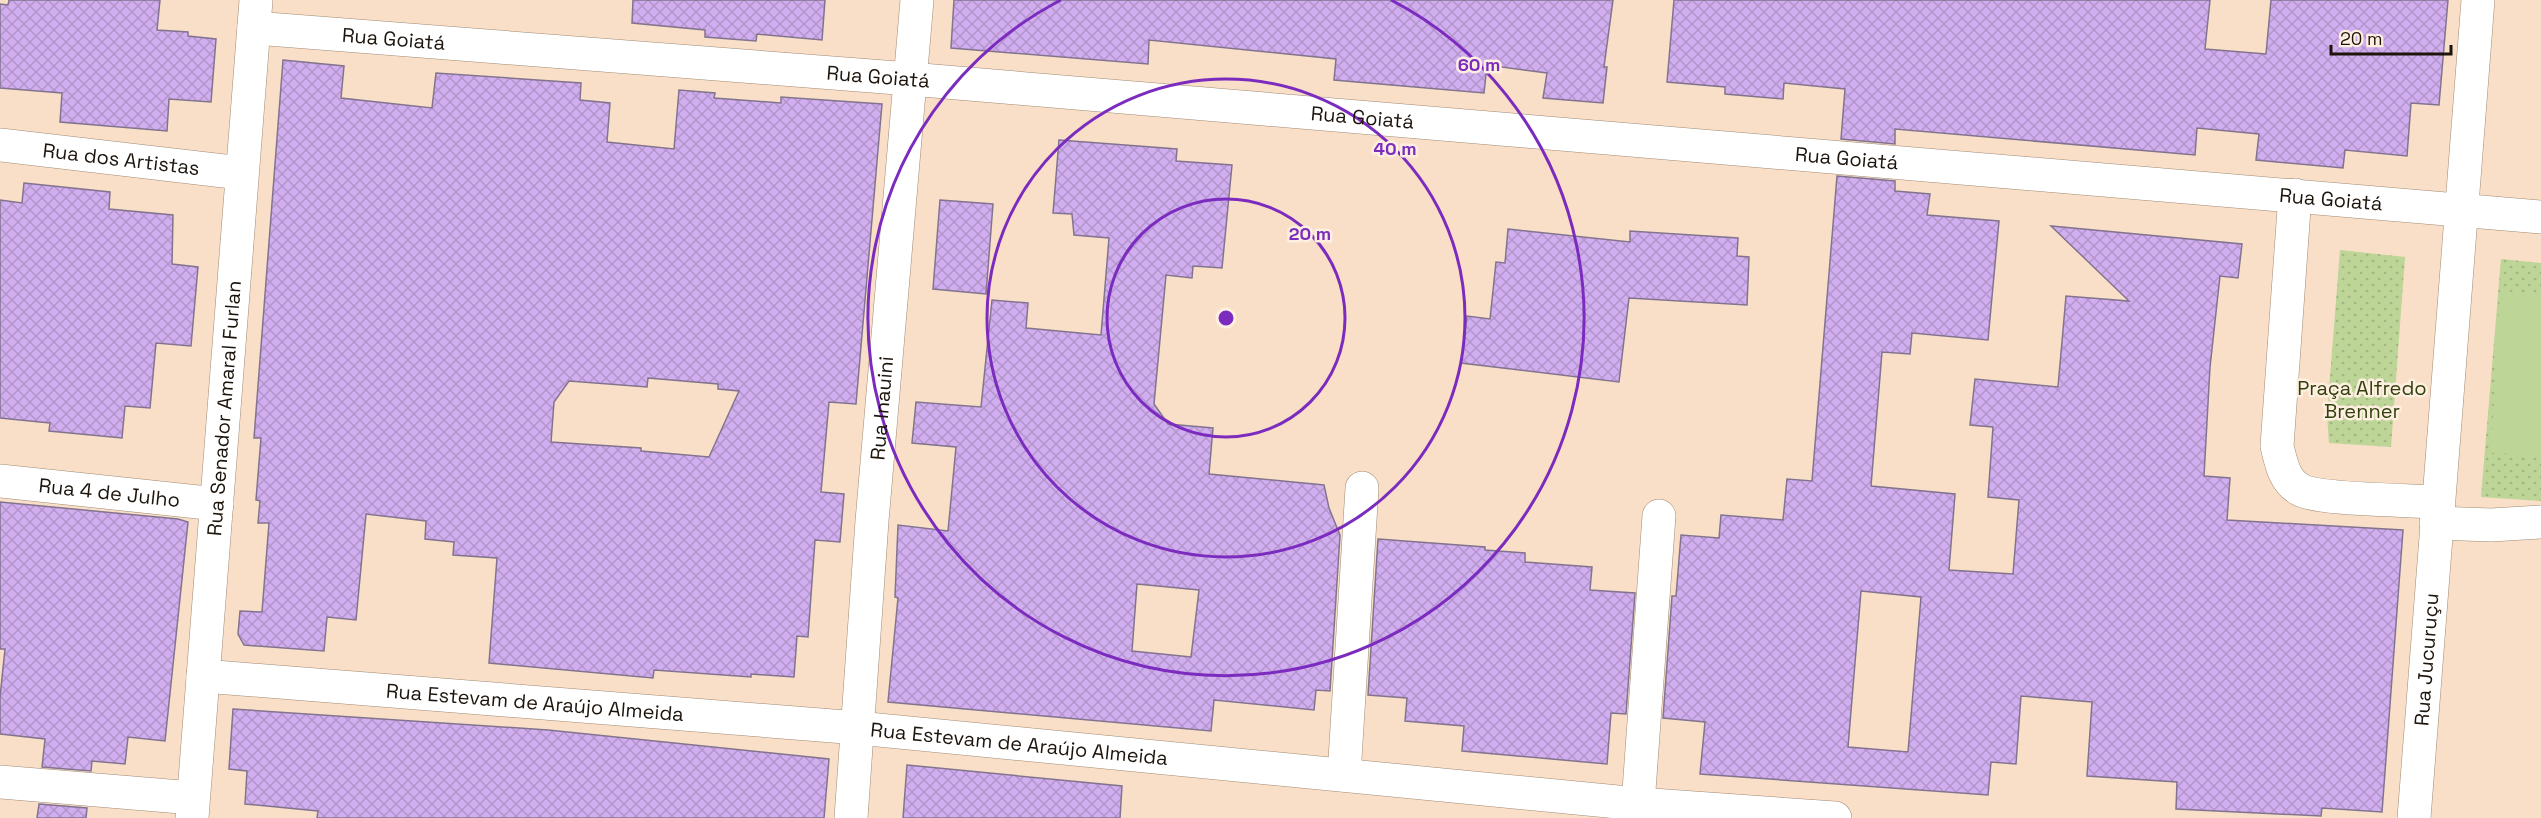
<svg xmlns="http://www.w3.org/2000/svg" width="2541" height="818" font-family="'Space Grotesk',sans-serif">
<defs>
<pattern id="park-dots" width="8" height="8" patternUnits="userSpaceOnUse" patternTransform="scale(1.5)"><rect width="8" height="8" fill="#bed598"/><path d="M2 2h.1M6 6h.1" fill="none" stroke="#a3b682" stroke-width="1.8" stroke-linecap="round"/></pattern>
<pattern id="building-cross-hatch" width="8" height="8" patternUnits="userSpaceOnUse" patternTransform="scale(1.5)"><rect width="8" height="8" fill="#d1aeef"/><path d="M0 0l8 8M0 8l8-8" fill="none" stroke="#b395cc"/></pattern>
</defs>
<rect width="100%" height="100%" fill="#f9dfc8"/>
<g fill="url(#park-dots)">
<polygon points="2340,250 2405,257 2391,447 2329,443 2327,415"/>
<polygon points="2501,259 2541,263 2541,501 2481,497"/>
</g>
<polygon fill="#bed598" points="2500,291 2541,294 2541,455 2491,453"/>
<g fill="url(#building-cross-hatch)" stroke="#82748e" stroke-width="1.5" fill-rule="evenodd">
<polygon points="9,0 160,0 157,30 188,32 188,36 216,39 211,102 169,99 167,131 60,122 62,93 0,88 0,4 8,5"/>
<polygon points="633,0 825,0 822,40 757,34 756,41 705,37 705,30 632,23"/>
<polygon points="954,0 1613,0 1604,67 1607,67 1603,103 1543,98 1547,73 1487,65 1484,93 1334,80 1336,59 1149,40 1148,64 951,48"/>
<polygon points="1674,0 2210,0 2205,49 2266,54 2271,0 2448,0 2439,105 2411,103 2407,156 2345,150 2343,168 2256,160 2259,134 2197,128 2195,155 1895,129 1895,144 1841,139 1845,89 1784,83 1783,99 1725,94 1725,87 1667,82"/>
<path d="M283,60L344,66L341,98L432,108L436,73L581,83L580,100L610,103L607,142L674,149L679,90L715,93L714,98L781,103V97L882,104L856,404L829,402L821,492L844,494L840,542L815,540L808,637L797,636L794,677L751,674V677L654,670L653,678L489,663L497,558L453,555L454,542L425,539L426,521L366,514L356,620L327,617L324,651L244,645L238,634L240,611L262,612L269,523H258L260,501L256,500L261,438H254ZM648,378L718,384V389L739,391L709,457L641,451V448L551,442L554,402L569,381L647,387Z"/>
<path d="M1059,140L1177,149L1176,161L1232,165L1222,268L1193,266L1192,278L1166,275L1154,404L1168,424L1213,428L1209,474L1324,485L1329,508L1340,535L1330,691L1316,690L1314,710L1214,700L1211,731L888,702L898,598L895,597L898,525L948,531L956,447L912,443L916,402L981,407L992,300L1028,303L1026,328L1101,335L1109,238L1074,235L1072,214L1053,213ZM1137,584L1199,590L1191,657L1132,651Z"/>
<path d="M1837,176L1895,181V191L1930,194L1927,215L1999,221L1988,340L1912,333L1910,354L1882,352L1871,486L1955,494L1949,570L2013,574L2019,500L1988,497L1993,427L1970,425L1975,379L2058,387L2066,296L2129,301L2051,226L2242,244L2238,278L2220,276L2210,367L2204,476L2230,478L2227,520L2403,530L2382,812L2322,808L2321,816L2176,809L2177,782L2087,776L2092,702L2021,696L2016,764L1991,762L1988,795L1700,774L1705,722L1663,718L1672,596H1676L1681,535L1719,538L1721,515L1783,520L1787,479L1812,481ZM1861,591L1921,597L1908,752L1848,747Z"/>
<polygon points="24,183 110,192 109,209 173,215 172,264 198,267 191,346 156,343 150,408 125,406 122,438 49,431 50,423 0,418 0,200 22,203"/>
<polygon points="940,200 993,204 986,294 933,289"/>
<polygon points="1508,229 1630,242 1630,231 1738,238 1737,256 1749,257 1747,305 1629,298 1619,382 1461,363 1467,316 1490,319 1496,262 1505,263"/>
<polygon points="0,502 178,519 188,522 165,741 128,737 125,764 92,761 91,771 42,767 45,739 0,734 0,697 5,649 0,649"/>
<polygon points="1378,539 1485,547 1485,550 1525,553 1525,562 1592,567 1590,590 1635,593 1626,714 1611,713 1607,764 1462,751 1464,726 1405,721 1407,698 1368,695"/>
<polygon points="233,709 548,730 829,759 824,818 317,818 318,811 245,804 247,771 229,769"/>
<polygon points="907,765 1122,786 1120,818 903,818"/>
<polygon points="39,804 87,808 86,818 37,818"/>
</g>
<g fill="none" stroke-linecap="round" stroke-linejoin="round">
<defs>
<g id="minor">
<path id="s1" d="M254,28L910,79L2541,217"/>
<path id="s2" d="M0,145L241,173"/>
<path d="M2295,195L2277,446C2281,462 2284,482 2301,490C2319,500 2411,500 2437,502"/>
<path id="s3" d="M0,481L217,504"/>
<polyline points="2436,523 2491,525 2541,522"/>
<path id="s4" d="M203,676L858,728L1638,804L1835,818"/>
<polyline points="1344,775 1362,488"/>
<polyline points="0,782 193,798"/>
<polyline points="1638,804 1659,516"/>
<path id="s5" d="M192,818L256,0"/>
<path id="s6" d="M851,818L872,521L917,0"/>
<path id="s7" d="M2414,818L2478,0"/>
</g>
</defs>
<use href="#minor" stroke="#a08a74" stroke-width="34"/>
<use href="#minor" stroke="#fff" stroke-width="33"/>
</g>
<g fill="none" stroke="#7b2cbf" stroke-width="3">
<circle cx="1226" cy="318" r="119"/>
<circle cx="1226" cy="318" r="239"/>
<path d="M1391 0A358 358 0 1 1 1061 0"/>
</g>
<g text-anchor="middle" stroke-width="5" stroke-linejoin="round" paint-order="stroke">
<g font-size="20" fill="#1d140c" stroke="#feefe1">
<text dy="7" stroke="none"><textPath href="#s1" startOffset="140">Rua Goiatá</textPath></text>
<text dy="7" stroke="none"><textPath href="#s1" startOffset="626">Rua Goiatá</textPath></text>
<text dy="7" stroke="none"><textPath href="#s1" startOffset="1112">Rua Goiatá</textPath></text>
<text dy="7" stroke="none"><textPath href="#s1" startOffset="1598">Rua Goiatá</textPath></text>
<text dy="7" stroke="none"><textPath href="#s2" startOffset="122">Rua dos Artistas</textPath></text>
<text dy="7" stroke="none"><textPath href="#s1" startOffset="2084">Rua Goiatá</textPath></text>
<text dy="7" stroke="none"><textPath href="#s5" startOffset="411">Rua Senador Amaral Furlan</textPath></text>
<text dy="7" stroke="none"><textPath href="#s6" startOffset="411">Rua Inauini</textPath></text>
<text dy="7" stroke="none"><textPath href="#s3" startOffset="110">Rua 4 de Julho</textPath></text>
<text dy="7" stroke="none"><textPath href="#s7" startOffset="159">Rua Jucuruçu</textPath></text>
<text dy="7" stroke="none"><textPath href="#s4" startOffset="333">Rua Estevam de Araújo Almeida</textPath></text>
<text dy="7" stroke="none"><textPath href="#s4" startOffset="819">Rua Estevam de Araújo Almeida</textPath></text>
</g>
<g font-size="20" fill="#31410e" stroke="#feefe1">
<text x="2362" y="395">Praça Alfredo<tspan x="2362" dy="23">Brenner</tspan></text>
</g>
</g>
<circle cx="1226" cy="318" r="9" fill="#7b2cbf" stroke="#feefe1" stroke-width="3"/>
<g font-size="18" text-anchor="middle" font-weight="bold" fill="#7b2cbf" stroke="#feefe1" stroke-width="5" stroke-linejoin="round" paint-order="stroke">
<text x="1479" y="71">60 m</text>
<text x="1395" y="155">40 m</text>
<text x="1310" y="240">20 m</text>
</g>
<path d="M2331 45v9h120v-9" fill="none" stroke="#1d140c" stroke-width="3"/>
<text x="2340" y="45" font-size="18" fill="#1d140c" stroke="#feefe1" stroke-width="4.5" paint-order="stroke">20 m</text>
</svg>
